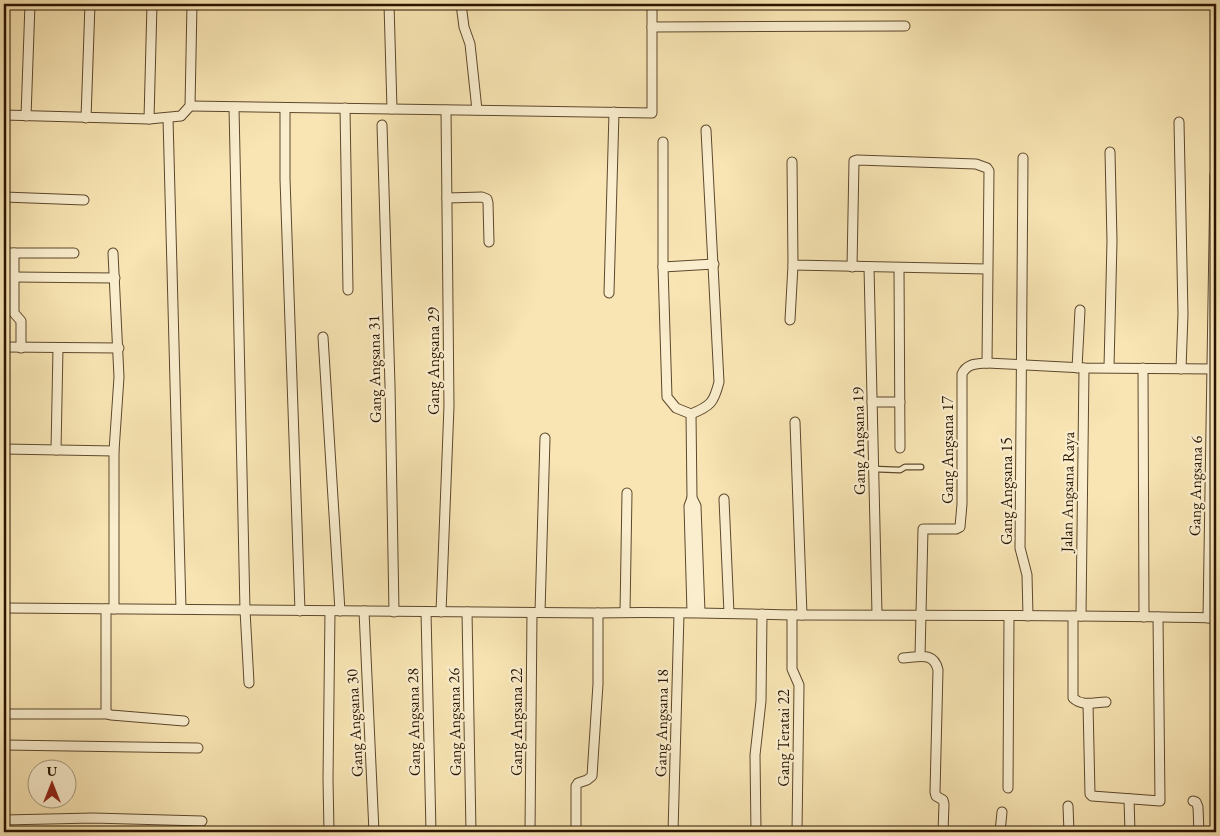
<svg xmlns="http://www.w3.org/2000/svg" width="1220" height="836" font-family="'EB Garamond',serif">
<rect width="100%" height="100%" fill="#f8e5b3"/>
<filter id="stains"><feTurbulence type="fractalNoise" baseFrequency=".004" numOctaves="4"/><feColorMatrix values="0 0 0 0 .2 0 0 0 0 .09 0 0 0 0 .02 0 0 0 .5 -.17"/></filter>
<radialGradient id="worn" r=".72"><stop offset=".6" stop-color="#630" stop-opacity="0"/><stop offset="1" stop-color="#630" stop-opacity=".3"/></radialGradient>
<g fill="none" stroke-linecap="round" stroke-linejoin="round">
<defs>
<polyline id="lane" points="873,469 900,470 905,467 921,467"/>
<g id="street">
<polyline points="389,4 392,109"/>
<polyline points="461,4 464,27 470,44 477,110"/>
<polyline points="652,27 905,26"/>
<polyline points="190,106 652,113 652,4"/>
<polyline points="234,108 245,610 249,683"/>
<polyline points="285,108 285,179 300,611"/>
<polyline points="345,108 348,290"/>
<polyline points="4,115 149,119 181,116 190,106 192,4"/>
<polyline points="26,116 30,4"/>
<polyline points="86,118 90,4"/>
<polyline points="168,118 181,609"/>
<polyline points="149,119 152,4"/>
<polyline points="1179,122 1183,314 1181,369"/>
<polyline points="382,125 390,385 394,612"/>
<polyline points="663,142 663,267 667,397 676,408 691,414 692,498 696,506 700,612"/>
<polyline points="1023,158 1020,548 1027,575 1028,616"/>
<polyline points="792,162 793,265 987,269"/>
<polyline points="4,197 84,200"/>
<polyline points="447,198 482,197 487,199 488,203 489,242"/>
<polyline points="4,253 74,253"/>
<polyline points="14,253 14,313 21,321 21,348"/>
<polyline points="113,253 119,377 114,451 114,609"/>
<polyline points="663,267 714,264"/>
<path d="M852,267L854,161L857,160L976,164L987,168L989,171L987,363C977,364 967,363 962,374V504L960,527L956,529H923L920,656"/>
<polyline points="869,267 877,614"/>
<polyline points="899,268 900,448"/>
<polyline points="14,277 115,278"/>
<polyline points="609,293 614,112"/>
<polyline points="790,320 793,265"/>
<polyline points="323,337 340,611"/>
<polyline points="4,347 119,348"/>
<polyline points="987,363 1084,368 1216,369"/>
<polyline points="1109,367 1112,241 1110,152"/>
<polyline points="1077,368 1080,310"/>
<polyline points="1143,368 1144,617"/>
<polyline points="872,402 900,402"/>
<path d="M691,414C711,406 714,402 719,382L706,130"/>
<polyline points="795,422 802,615"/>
<polyline points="4,449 114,451"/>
<polyline points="56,450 58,348"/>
<polyline points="724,499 729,613"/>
<path d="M4,608L598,613C664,611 729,614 795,615C936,615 1076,615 1216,618"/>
<polyline points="106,609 106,711 108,714"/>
<polyline points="364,611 374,832"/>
<polyline points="426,612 431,832"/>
<polyline points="441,612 449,406 446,110"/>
<polyline points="467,612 471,832"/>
<polyline points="540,612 545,438"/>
<polyline points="625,612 627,493"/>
<polyline points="692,612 689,506 692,498"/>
<polyline points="792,615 792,669 799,685 797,832"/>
<path d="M1073,616V698C1083,707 1094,702 1106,702"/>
<polyline points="1081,616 1084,368"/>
<polyline points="1208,618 1215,175"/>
<path d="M903,658C918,657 934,651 938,670L935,792L936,796L943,800L944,804L943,832"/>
<polyline points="1088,704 1090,794 1092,796 1160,801 1158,617"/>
<polyline points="4,714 108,714 111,715 184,721"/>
<polyline points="4,745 198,748"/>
<polyline points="1008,788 1009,616"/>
<polyline points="1129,799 1130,832"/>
<polyline points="1193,801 1196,802 1198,807 1199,832"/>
<polyline points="1068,806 1069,832"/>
<polyline points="4,820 93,818 202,821"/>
<polyline points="329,832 328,779 330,611"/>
<polyline points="530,832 532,613"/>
<polyline points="576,832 576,786 578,783 587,780 592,776 598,684 598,613"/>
<polyline points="673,832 679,614"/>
<polyline points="756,832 755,755 761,701 762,614"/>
<polyline points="1000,832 1002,812"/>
</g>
</defs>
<use href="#lane" stroke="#5d482d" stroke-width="7"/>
<use href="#street" stroke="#5d482d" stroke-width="11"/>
<use href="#lane" stroke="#faeece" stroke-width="4.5"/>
<use href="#street" stroke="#faeece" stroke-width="9"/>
</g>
<g text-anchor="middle" stroke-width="4.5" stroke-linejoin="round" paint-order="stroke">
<g font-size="16" fill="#291400" stroke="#faeece">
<text transform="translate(433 361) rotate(-90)" y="6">Gang Angsana 29</text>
<text transform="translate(374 369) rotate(-91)" y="6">Gang Angsana 31</text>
<text transform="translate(858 441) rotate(-91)" y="6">Gang Angsana 19</text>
<text transform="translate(947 450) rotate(-90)" y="6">Gang Angsana 17</text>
<text transform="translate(1195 486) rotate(-89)" y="6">Gang Angsana 6</text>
<text transform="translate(1006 491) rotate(-90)" y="6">Gang Angsana 15</text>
<text transform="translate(1067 492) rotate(-89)" y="6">Jalan Angsana Raya</text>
<text transform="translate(413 722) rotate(-91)" y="6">Gang Angsana 28</text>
<text transform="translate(454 722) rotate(-91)" y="6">Gang Angsana 26</text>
<text transform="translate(516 722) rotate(-90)" y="6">Gang Angsana 22</text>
<text transform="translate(354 723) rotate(-93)" y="6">Gang Angsana 30</text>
<text transform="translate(661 723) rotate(-89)" y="6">Gang Angsana 18</text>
<text transform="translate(783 738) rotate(-90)" y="6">Gang Teratai 22</text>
</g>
</g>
<rect width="1220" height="836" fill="none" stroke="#f8e5b3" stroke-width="20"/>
<rect x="5" y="5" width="1210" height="826" fill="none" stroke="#291400" stroke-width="2.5"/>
<rect x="10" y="10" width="1200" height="816" fill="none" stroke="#291400"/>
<g transform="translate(52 784)"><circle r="24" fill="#faeece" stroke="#a6977c"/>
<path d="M0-4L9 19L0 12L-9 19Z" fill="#8f2418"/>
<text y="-8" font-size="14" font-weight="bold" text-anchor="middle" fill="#291400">U</text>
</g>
<rect width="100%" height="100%" filter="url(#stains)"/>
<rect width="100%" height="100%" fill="url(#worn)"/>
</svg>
